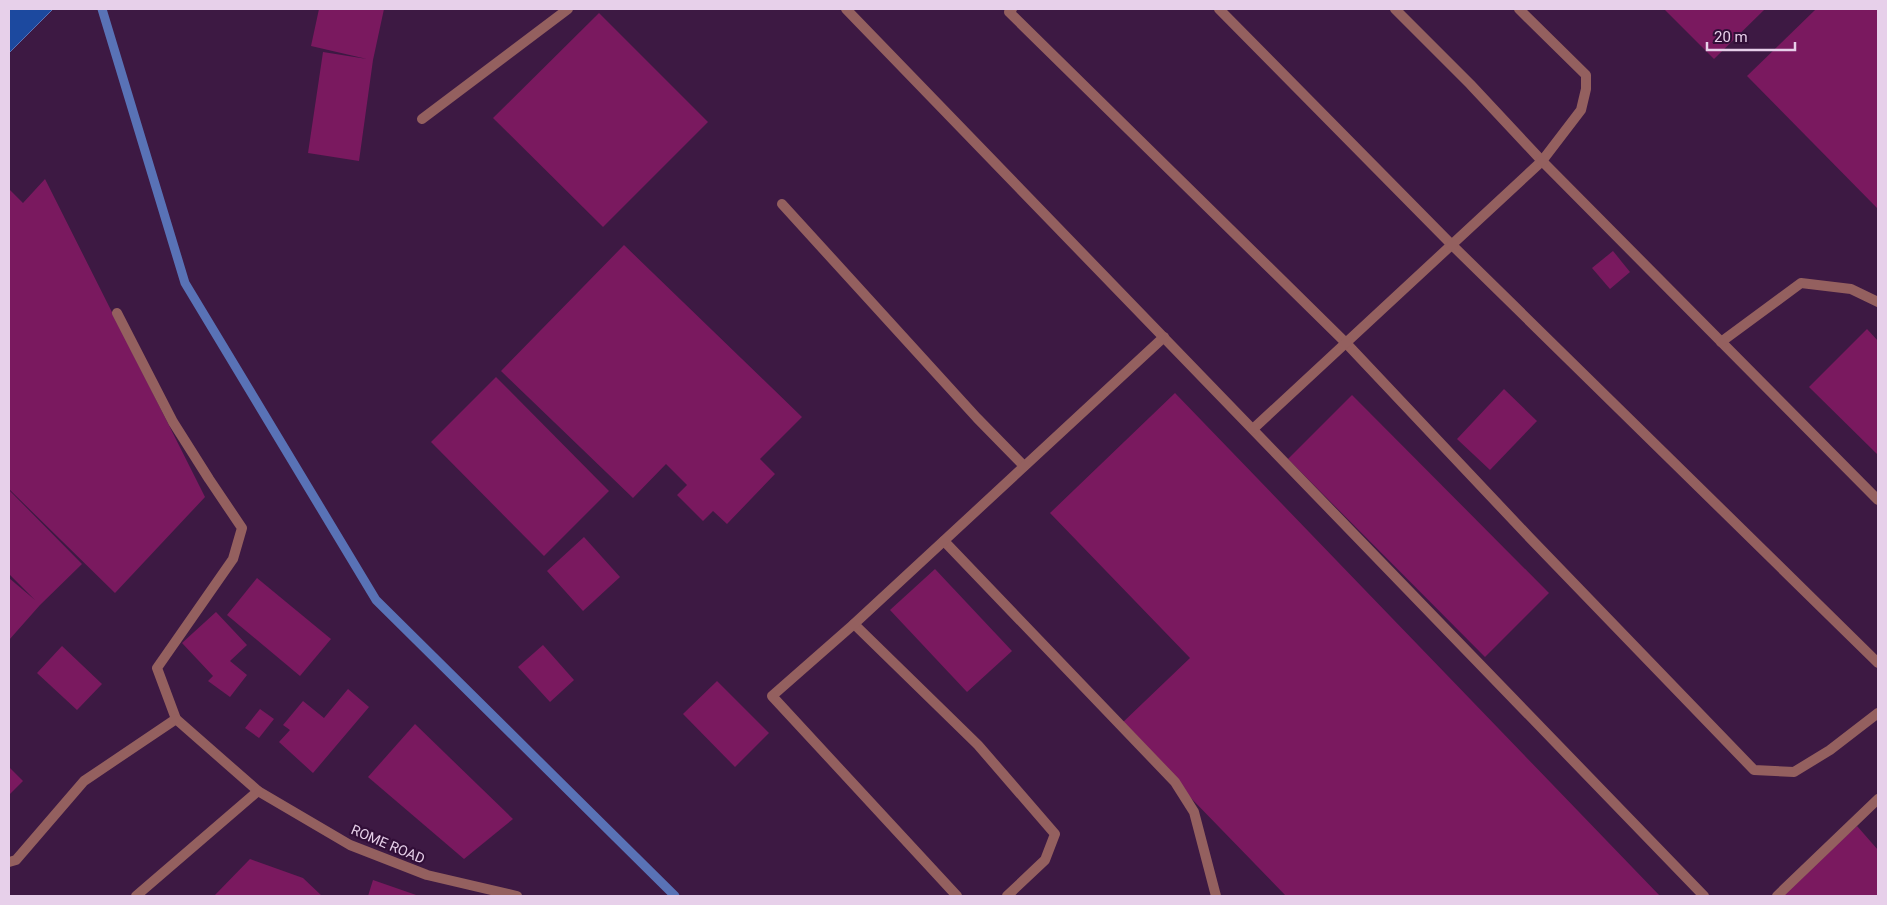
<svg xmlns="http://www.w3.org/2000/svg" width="1887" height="905" font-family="Roboto,sans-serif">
<rect width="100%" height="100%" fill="#3d1943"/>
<polygon fill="#1c499f" stroke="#5972b6" points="9,9 53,9 9,53"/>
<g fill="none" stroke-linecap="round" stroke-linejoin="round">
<polyline stroke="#5972b6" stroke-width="9" points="102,9 185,283 376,600 675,896"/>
</g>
<g fill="#7a195f">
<polygon points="319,9 384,9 373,60 359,161 308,153 323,52 367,59 311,46"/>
<polygon points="1664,9 1765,9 1714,59"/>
<polygon points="1816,9 1878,9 1878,209 1747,76"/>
<polygon points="599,13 708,122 603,227 493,118"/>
<polygon points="45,179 205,497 115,593 9,489 9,189 23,203"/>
<polygon points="624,245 802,417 760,459 775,474 727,524 713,511 703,521 677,495 687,485 666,464 633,498 501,371"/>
<polygon points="1613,251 1630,272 1610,289 1592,268"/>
<polygon points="1867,329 1878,341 1878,455 1809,387"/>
<polygon points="496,377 609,491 544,556 431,442"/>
<polygon points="1504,389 1537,421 1490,470 1457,439"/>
<polygon points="1175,393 1660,896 1286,896 1120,725 1190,658 1050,513"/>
<polygon points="1352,395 1549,593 1485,657 1288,459"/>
<polygon points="9,490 82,564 40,605 9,640 9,578 35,600 9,574"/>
<polygon points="584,537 620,577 583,611 547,571"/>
<polygon points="935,569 1012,651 967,692 890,610"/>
<polygon points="257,578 331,639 300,676 227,615"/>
<polygon points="216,612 247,645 230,661 247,675 230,697 208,681 213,676 182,643"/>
<polygon points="543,645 574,680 550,702 518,667"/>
<polygon points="62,646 102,684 77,710 37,673"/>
<polygon points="717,681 769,733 735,767 683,714"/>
<polygon points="348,689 369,707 313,773 279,742 290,730 283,725 303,701 324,718"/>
<polygon points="260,709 274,719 259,738 245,728"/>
<polygon points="415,724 513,819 464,859 368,777"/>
<polygon points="9,767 23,781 9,795"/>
<polygon points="1857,826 1878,850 1878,894 1876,896 1780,896"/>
<polygon points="250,859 303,878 322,896 214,896"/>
<polygon points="373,880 419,896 368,896"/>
</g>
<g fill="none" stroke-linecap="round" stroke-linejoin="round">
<g stroke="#94605f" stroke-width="10">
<polyline points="846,9 1704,896"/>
<polyline points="1012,9 1009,12 1346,343 1530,538 1754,770 1794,772 1830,750 1878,713"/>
<polyline points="1219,9 1452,245 1878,663"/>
<polyline points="1395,9 1470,84 1542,161 1878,500"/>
<polyline points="422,119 568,9"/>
<polyline points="782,204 977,418 1024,466"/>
<polyline points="117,313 173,422 209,479 242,528 233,559 157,668 176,719 258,791 350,845 427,875 517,896"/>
<polyline points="1721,342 1801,283 1851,289 1878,302"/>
<polyline points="1253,429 1542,161 1581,110 1586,89 1586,75 1519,9"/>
<polyline points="944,541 1175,782 1194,812 1216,896"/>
<polyline points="854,624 978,745 1055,834 1045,860 1007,896"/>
<polyline points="9,862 16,860 84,781 176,719"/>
<polyline points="136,896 258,791"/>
<polyline points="957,896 772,696 854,624 1164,337"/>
<polyline points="1777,896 1878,799"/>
</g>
</g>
<g text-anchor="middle" stroke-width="4.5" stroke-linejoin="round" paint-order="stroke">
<g font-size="14" fill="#e7d0ea" stroke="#320f38">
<text transform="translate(388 844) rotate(23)" y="5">ROME ROAD</text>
</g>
</g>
<rect width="1887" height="905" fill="none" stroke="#e7d0ea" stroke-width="20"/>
<path d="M1707 42v8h88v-8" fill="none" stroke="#e7d0ea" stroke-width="2.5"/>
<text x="1714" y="42" font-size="15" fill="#e7d0ea" stroke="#320f38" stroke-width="4" paint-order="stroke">20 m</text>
</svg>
